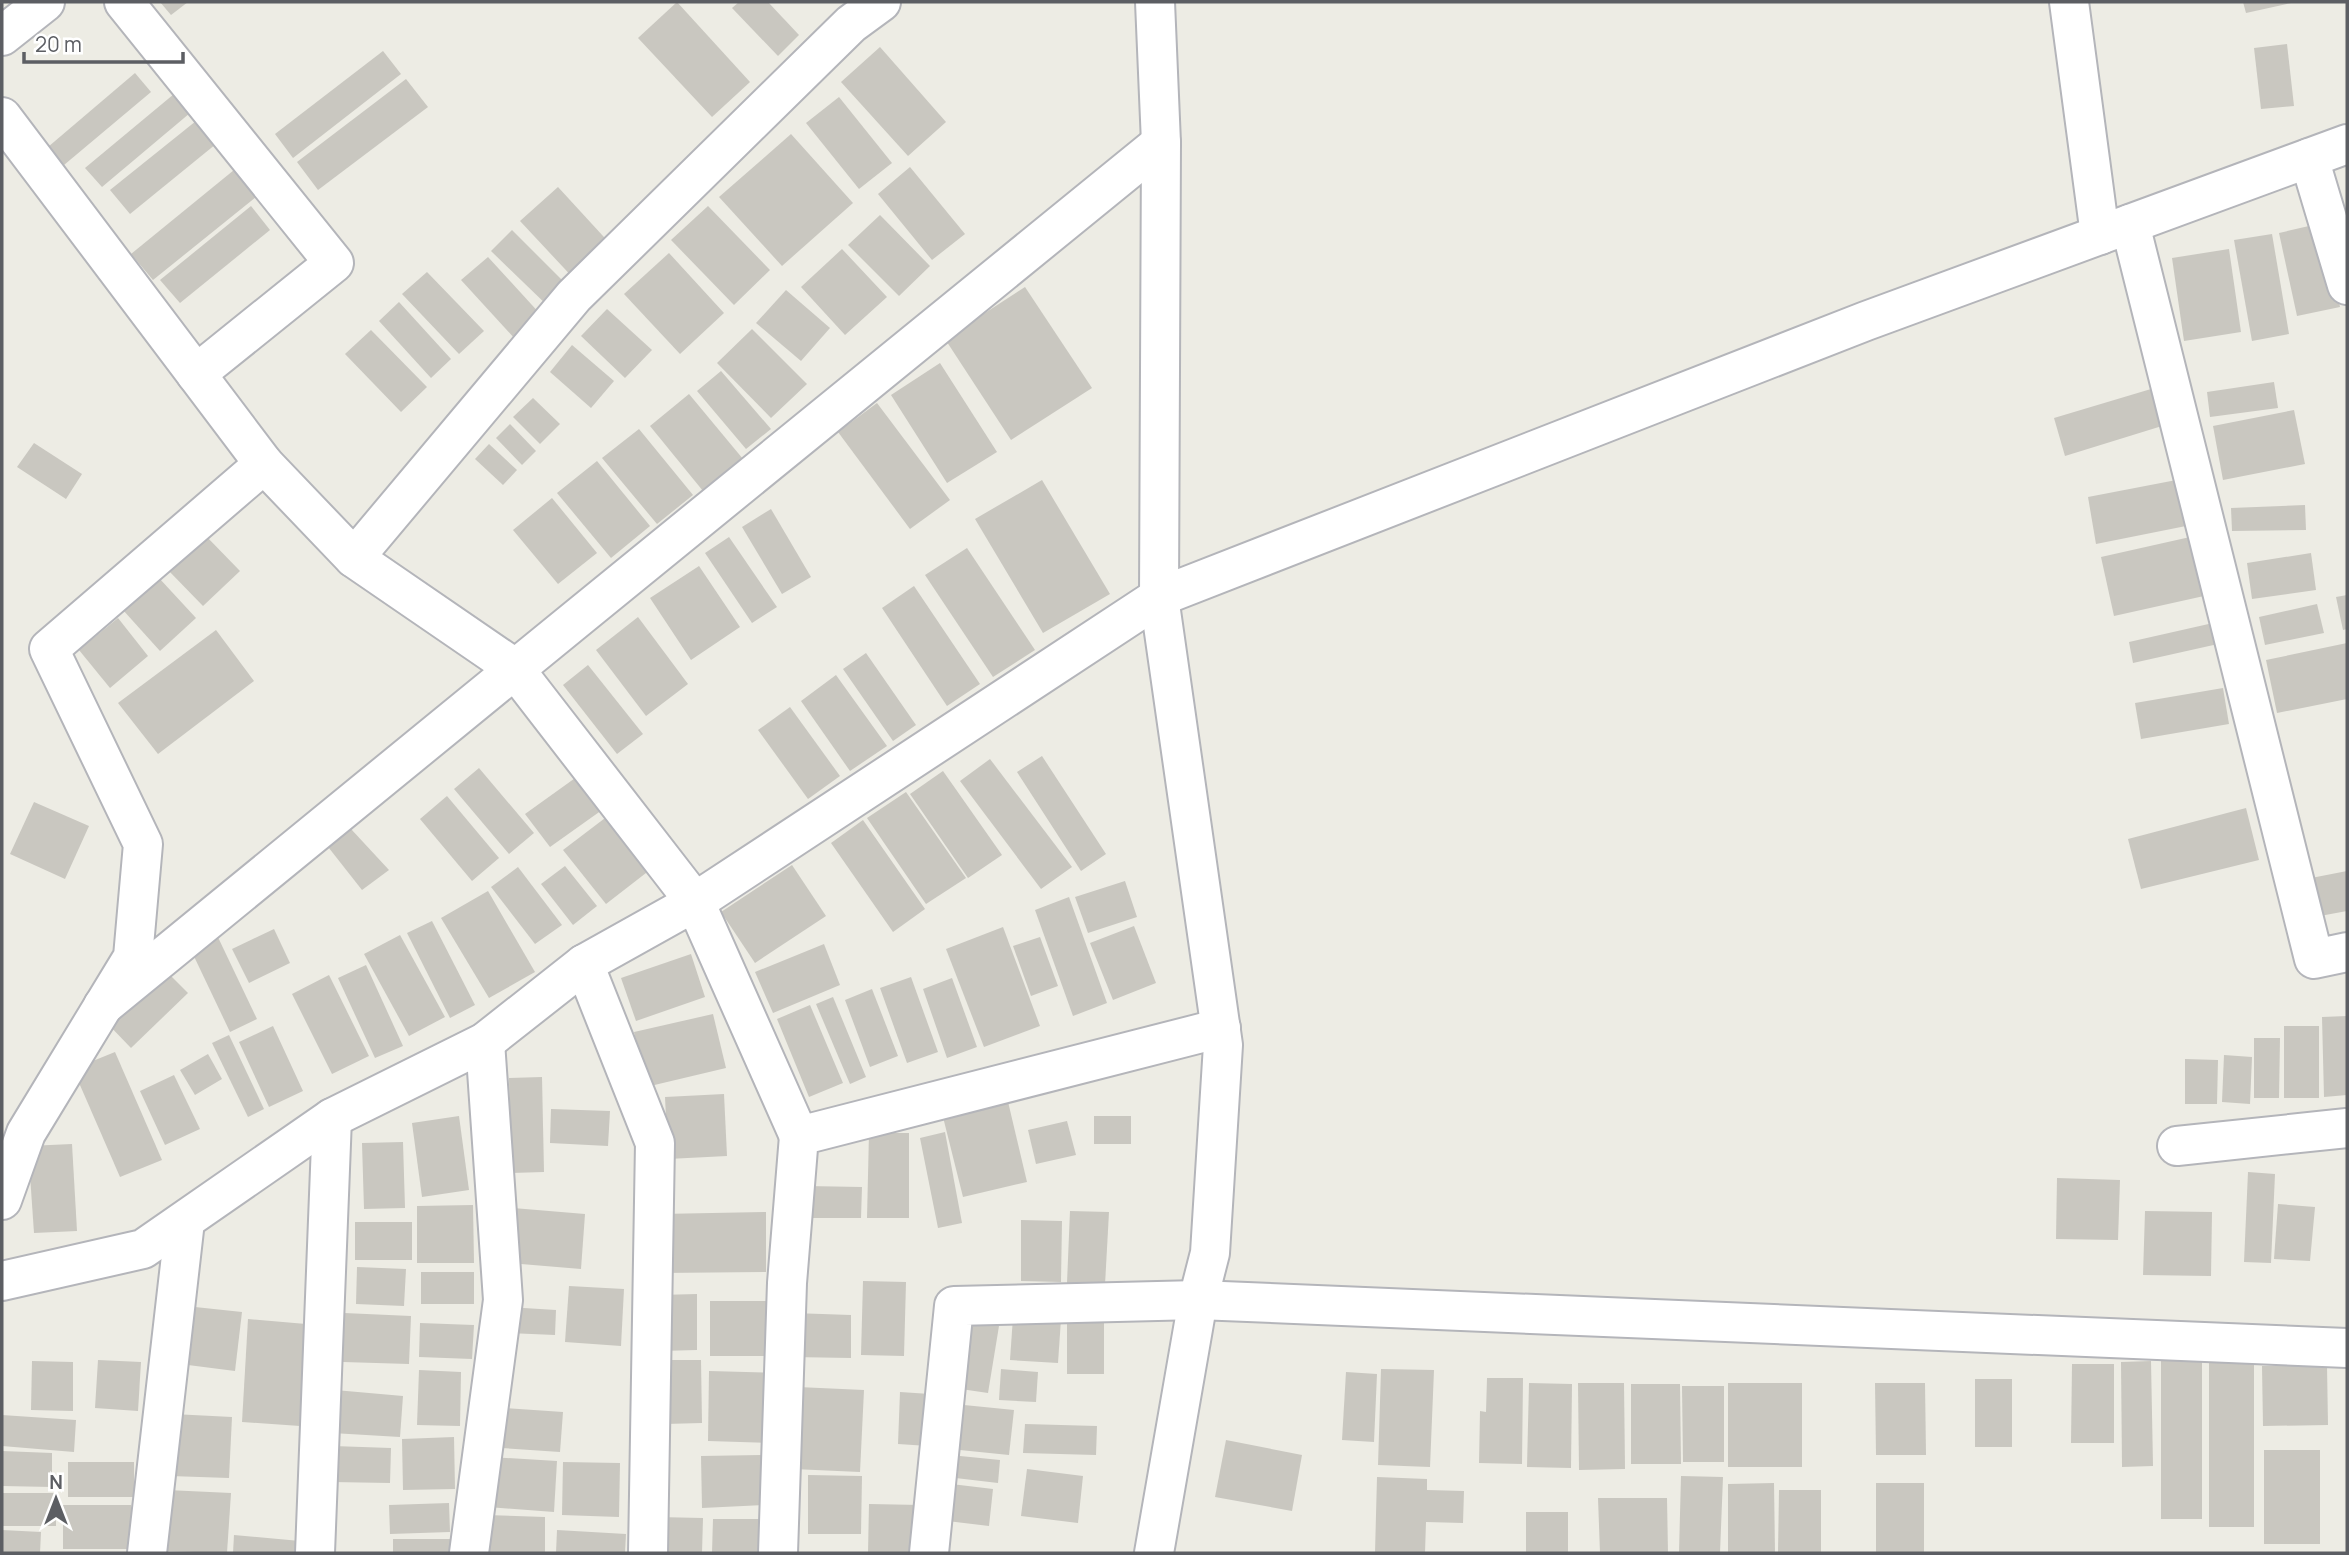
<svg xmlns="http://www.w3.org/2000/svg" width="2349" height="1555" font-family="Manrope,sans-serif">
<rect width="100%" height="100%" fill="#edece4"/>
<g fill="#c9c7c0">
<path d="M 160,2 L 188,2 L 171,15 Z"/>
<path d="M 677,2 L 750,82 L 712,117 L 638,38 Z"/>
<path d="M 739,2 L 768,2 L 799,35 L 778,56 L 732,8 Z"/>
<path d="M 2243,2 L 2291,2 L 2291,3 L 2246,13 Z"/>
<path d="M 2287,44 L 2294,106 L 2261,109 L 2254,48 Z"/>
<path d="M 880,47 L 946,122 L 908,156 L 841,82 Z"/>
<path d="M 383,51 L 401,74 L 293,158 L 275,134 Z"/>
<path d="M 135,73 L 151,92 L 64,165 L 48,147 Z"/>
<path d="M 406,79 L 428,107 L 318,190 L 297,162 Z"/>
<path d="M 174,94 L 190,113 L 102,187 L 85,168 Z"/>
<path d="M 839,97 L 892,163 L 859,189 L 806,123 Z"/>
<path d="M 196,121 L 216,144 L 130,214 L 110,190 Z"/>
<path d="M 791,134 L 853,203 L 782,266 L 719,197 Z"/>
<path d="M 910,167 L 965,234 L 932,260 L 878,194 Z"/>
<path d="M 234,170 L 256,197 L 153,280 L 131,254 Z"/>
<path d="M 558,187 L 614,248 L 577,282 L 520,221 Z"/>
<path d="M 251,206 L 270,230 L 180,303 L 160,280 Z"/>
<path d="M 708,206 L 770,270 L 734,305 L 671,240 Z"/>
<path d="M 880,215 L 930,266 L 899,296 L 848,245 Z"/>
<path d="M 2322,223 L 2340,307 L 2297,316 L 2279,233 Z"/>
<path d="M 512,230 L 572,290 L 552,310 L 491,251 Z"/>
<path d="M 2272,234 L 2289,334 L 2252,341 L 2234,240 Z"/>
<path d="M 842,249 L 887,297 L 845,335 L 801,287 Z"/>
<path d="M 2229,249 L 2241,332 L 2184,341 L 2172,258 Z"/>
<path d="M 669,253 L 724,313 L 680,354 L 624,294 Z"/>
<path d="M 488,257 L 542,316 L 516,340 L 461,280 Z"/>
<path d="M 427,272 L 484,331 L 459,354 L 402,294 Z"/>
<path d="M 1025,287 L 1092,388 L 1011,440 L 945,339 Z"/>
<path d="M 786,290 L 830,328 L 801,361 L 756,323 Z"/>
<path d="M 399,302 L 451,359 L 431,378 L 379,321 Z"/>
<path d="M 607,309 L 652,350 L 625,378 L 581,336 Z"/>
<path d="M 752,329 L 807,384 L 771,418 L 717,363 Z"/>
<path d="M 371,330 L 427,387 L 401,412 L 345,354 Z"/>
<path d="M 572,345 L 614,381 L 591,408 L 550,372 Z"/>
<path d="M 940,363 L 997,452 L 947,483 L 891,395 Z"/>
<path d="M 721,371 L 771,429 L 746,449 L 697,391 Z"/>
<path d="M 2274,382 L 2278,408 L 2210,417 L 2207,392 Z"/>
<path d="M 2151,389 L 2162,426 L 2065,456 L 2054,418 Z"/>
<path d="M 689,394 L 743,459 L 703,491 L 650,426 Z"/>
<path d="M 533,398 L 560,424 L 540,444 L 513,417 Z"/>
<path d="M 877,403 L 950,500 L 910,529 L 838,432 Z"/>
<path d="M 2294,410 L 2305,464 L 2223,480 L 2213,426 Z"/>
<path d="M 510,424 L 536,451 L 522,465 L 496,438 Z"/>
<path d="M 639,429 L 693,495 L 657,524 L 602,458 Z"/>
<path d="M 34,443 L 82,474 L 66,499 L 17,467 Z"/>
<path d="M 489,444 L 517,470 L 503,485 L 475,459 Z"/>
<path d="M 597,461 L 650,526 L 611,558 L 557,493 Z"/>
<path d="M 2192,477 L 2201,523 L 2096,544 L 2088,497 Z"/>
<path d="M 1042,480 L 1110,594 L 1043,633 L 975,519 Z"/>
<path d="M 552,498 L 597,553 L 558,584 L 513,530 Z"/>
<path d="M 2305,505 L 2306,530 L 2232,531 L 2231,508 Z"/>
<path d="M 771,509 L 811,577 L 782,594 L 742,527 Z"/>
<path d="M 205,535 L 240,571 L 203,606 L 168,570 Z"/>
<path d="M 2199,535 L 2213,594 L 2114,616 L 2101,557 Z"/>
<path d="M 729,537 L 777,607 L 752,623 L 705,553 Z"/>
<path d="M 967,548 L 1035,650 L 993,677 L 925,575 Z"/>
<path d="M 2311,553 L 2316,590 L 2252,599 L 2247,563 Z"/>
<path d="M 699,566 L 740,627 L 691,660 L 650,598 Z"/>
<path d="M 159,578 L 196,618 L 160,651 L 123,610 Z"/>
<path d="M 914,586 L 980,684 L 947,706 L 882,608 Z"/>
<path d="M 2347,595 L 2347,629 L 2343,630 L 2336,597 Z"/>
<path d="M 2317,604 L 2324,633 L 2265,645 L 2259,617 Z"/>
<path d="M 638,617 L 688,684 L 646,716 L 596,650 Z"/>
<path d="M 118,618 L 148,656 L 110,688 L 79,650 Z"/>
<path d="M 2213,623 L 2218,644 L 2133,663 L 2129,642 Z"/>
<path d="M 216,630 L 254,681 L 158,754 L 118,703 Z"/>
<path d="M 2347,643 L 2347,699 L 2277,713 L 2266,660 Z"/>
<path d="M 866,653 L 916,725 L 893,741 L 843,669 Z"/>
<path d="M 588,665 L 643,734 L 617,754 L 563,685 Z"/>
<path d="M 836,675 L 887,746 L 850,771 L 801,701 Z"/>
<path d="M 2223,688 L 2229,724 L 2141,739 L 2135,703 Z"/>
<path d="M 790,707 L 840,776 L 808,799 L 758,730 Z"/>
<path d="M 1042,756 L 1106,854 L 1081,871 L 1017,772 Z"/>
<path d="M 990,759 L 1072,867 L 1041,889 L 960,781 Z"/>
<path d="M 479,768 L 534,833 L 509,854 L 454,789 Z"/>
<path d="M 943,771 L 1002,855 L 968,878 L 910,794 Z"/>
<path d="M 578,776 L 602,810 L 550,847 L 525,814 Z"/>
<path d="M 906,792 L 966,878 L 926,904 L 867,818 Z"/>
<path d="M 447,796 L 499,858 L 472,881 L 420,819 Z"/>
<path d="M 34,802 L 89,826 L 65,879 L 10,854 Z"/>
<path d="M 2246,808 L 2259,860 L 2141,889 L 2128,839 Z"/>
<path d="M 613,812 L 655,866 L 606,904 L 563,850 Z"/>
<path d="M 863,820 L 925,909 L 893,932 L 831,843 Z"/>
<path d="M 351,829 L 389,870 L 362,890 L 325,843 Z"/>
<path d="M 792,865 L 826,916 L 755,963 L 721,912 Z"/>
<path d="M 565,866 L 597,906 L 573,925 L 541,884 Z"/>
<path d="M 518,867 L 562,925 L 535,944 L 491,887 Z"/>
<path d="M 2347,871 L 2347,911 L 2309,918 L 2301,880 Z"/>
<path d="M 1125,881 L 1137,917 L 1088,933 L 1075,897 Z"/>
<path d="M 488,891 L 535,972 L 489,998 L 441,918 Z"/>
<path d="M 1069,897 L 1107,1003 L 1073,1016 L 1035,910 Z"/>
<path d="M 432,921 L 475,1005 L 450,1018 L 407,933 Z"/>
<path d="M 1134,926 L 1156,983 L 1113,1000 L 1090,943 Z"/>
<path d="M 1003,927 L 1040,1026 L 984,1047 L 946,949 Z"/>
<path d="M 274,929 L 290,963 L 249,983 L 232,949 Z"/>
<path d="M 215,931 L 257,1019 L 230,1032 L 190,948 Z"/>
<path d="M 400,935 L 445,1017 L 409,1036 L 364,954 Z"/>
<path d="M 1040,937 L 1058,986 L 1031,996 L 1013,946 Z"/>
<path d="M 824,944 L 840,985 L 773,1013 L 755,972 Z"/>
<path d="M 691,954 L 705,997 L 636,1021 L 621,978 Z"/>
<path d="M 366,965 L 403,1046 L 375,1058 L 338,978 Z"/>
<path d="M 161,966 L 188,993 L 131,1048 L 105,1021 Z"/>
<path d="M 329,975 L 369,1056 L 332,1074 L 292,994 Z"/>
<path d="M 911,977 L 938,1052 L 907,1063 L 880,988 Z"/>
<path d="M 952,978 L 977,1047 L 947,1058 L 923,989 Z"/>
<path d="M 872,989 L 898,1056 L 870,1067 L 845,1000 Z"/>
<path d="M 833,997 L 866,1077 L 850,1084 L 816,1004 Z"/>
<path d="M 810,1005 L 843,1083 L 809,1097 L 777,1019 Z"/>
<path d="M 713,1014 L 726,1068 L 646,1087 L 634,1032 Z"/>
<path d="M 2347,1016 L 2347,1095 L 2324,1097 L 2322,1017 Z"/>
<path d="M 273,1026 L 303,1091 L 269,1107 L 239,1042 Z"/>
<rect x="2284" y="1026" width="35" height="72"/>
<path d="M 229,1035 L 264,1109 L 248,1117 L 212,1043 Z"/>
<path d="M 2254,1038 L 2280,1038 L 2279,1098 L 2254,1098 Z"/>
<path d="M 115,1052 L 162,1160 L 120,1177 L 73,1069 Z"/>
<path d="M 208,1054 L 222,1079 L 195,1095 L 180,1070 Z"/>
<path d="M 2224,1055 L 2252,1057 L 2250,1104 L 2222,1102 Z"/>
<path d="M 2185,1059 L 2218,1060 L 2217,1104 L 2185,1104 Z"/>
<path d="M 174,1075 L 200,1129 L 165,1145 L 140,1091 Z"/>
<path d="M 542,1077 L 544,1172 L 511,1173 L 509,1078 Z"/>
<path d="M 1005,1089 L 1027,1182 L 963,1197 L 940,1105 Z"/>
<path d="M 724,1094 L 727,1156 L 668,1159 L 665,1097 Z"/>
<path d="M 551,1109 L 610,1111 L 608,1146 L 550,1143 Z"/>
<path d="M 459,1116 L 469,1190 L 422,1197 L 412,1123 Z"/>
<rect x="1094" y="1116" width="37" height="28"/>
<path d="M 1067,1121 L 1076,1155 L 1036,1164 L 1028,1130 Z"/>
<path d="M 945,1132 L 962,1223 L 938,1228 L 920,1138 Z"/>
<path d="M 869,1133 L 909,1133 L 909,1218 L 867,1218 Z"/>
<path d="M 403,1142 L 405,1208 L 364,1209 L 362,1143 Z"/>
<path d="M 72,1144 L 77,1231 L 34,1233 L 28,1146 Z"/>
<path d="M 2248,1172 L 2275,1174 L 2271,1263 L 2244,1262 Z"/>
<path d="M 2057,1178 L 2120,1180 L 2118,1240 L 2056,1239 Z"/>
<path d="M 806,1186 L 862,1187 L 861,1218 L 806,1218 Z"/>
<path d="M 2278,1204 L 2315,1207 L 2310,1261 L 2274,1259 Z"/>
<path d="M 473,1205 L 474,1263 L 417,1263 L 417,1206 Z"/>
<path d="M 513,1208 L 585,1214 L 581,1269 L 509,1263 Z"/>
<path d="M 1070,1211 L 1109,1212 L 1105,1285 L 1067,1283 Z"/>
<path d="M 2145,1211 L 2212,1212 L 2211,1276 L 2143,1275 Z"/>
<path d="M 766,1212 L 766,1272 L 660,1273 L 660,1214 Z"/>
<path d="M 1021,1220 L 1062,1221 L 1061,1282 L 1021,1281 Z"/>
<rect x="355" y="1222" width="57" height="38"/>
<path d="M 357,1267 L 406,1269 L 404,1306 L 356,1304 Z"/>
<rect x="421" y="1272" width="53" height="32"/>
<path d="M 863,1281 L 906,1282 L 904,1356 L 861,1355 Z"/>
<path d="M 569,1286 L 624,1289 L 621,1346 L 565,1342 Z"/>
<path d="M 697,1294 L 697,1350 L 660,1351 L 659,1295 Z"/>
<rect x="710" y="1301" width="61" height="55"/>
<path d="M 195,1307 L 242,1312 L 235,1371 L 188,1365 Z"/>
<path d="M 507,1307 L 556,1310 L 555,1335 L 506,1333 Z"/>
<path d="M 344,1313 L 411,1316 L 409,1364 L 343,1362 Z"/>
<path d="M 793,1313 L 851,1315 L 851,1358 L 792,1357 Z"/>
<path d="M 1013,1317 L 1061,1319 L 1058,1363 L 1010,1360 Z"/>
<rect x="1067" y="1317" width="37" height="57"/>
<path d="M 248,1319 L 306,1324 L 300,1426 L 242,1422 Z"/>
<path d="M 964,1320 L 999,1326 L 988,1393 L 954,1388 Z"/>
<path d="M 420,1323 L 474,1325 L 472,1359 L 419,1357 Z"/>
<rect x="2161" y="1356" width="41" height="163"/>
<rect x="2209" y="1359" width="45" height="168"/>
<path d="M 98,1360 L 141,1362 L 138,1411 L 95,1408 Z"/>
<path d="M 664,1360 L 701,1360 L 702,1423 L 665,1424 Z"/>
<path d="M 32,1361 L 73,1362 L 73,1411 L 31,1410 Z"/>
<path d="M 2151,1361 L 2153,1466 L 2122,1467 L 2121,1362 Z"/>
<path d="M 2072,1364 L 2114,1364 L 2114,1443 L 2071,1443 Z"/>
<path d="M 2262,1366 L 2327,1366 L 2328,1425 L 2263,1426 Z"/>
<path d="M 1001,1369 L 1038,1372 L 1036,1402 L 999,1400 Z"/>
<path d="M 1381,1369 L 1434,1370 L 1430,1467 L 1378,1465 Z"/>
<path d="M 419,1370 L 461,1372 L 460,1426 L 417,1425 Z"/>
<path d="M 709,1371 L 777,1373 L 775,1443 L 708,1441 Z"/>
<path d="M 1346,1372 L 1377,1374 L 1374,1442 L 1342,1440 Z"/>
<path d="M 1487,1378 L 1523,1378 L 1522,1464 L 1479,1463 L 1480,1411 L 1486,1412 Z"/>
<rect x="1975" y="1379" width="37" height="68"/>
<path d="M 1529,1383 L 1572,1384 L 1571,1468 L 1527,1467 Z"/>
<path d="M 1578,1383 L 1624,1383 L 1625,1469 L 1579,1470 Z"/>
<rect x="1728" y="1383" width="74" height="84"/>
<path d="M 1875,1383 L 1925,1383 L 1926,1455 L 1876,1455 Z"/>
<path d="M 1631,1384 L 1680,1384 L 1681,1464 L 1631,1464 Z"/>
<path d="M 1682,1386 L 1724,1386 L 1724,1462 L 1683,1462 Z"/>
<path d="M 798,1387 L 864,1390 L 860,1472 L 793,1469 Z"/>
<path d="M 335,1390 L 403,1396 L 400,1437 L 332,1433 Z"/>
<path d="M 900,1392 L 930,1394 L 928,1446 L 898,1444 Z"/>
<path d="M 954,1404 L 1014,1410 L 1009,1455 L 950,1449 Z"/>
<path d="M 504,1408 L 563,1412 L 560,1452 L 502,1448 Z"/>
<path d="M 173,1414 L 232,1417 L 229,1478 L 170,1476 Z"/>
<path d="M 2,1415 L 76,1420 L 74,1452 L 2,1446 Z"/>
<path d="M 1025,1424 L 1097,1426 L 1096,1455 L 1023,1453 Z"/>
<path d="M 454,1437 L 455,1489 L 403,1490 L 402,1439 Z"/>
<path d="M 1226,1440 L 1302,1455 L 1292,1511 L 1215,1497 Z"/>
<path d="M 333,1446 L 391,1448 L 390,1483 L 332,1482 Z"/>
<rect x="2264" y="1450" width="56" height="94"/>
<path d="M 2,1451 L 52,1453 L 52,1487 L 2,1486 Z"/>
<path d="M 761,1455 L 764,1505 L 702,1508 L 701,1456 Z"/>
<path d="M 950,1455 L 1000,1460 L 998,1483 L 947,1477 Z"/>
<path d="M 491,1457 L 557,1461 L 554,1512 L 488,1507 Z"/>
<rect x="68" y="1462" width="66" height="35"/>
<path d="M 563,1462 L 620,1463 L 619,1517 L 562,1515 Z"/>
<path d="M 1027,1469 L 1083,1476 L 1078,1523 L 1021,1516 Z"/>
<path d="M 808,1475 L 862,1476 L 861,1534 L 808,1534 Z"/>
<path d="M 1681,1476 L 1723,1477 L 1720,1553 L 1679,1553 Z"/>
<path d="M 1377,1477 L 1427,1479 L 1427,1490 L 1464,1491 L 1463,1523 L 1426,1522 L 1425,1553 L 1375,1553 Z"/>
<path d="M 943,1483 L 993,1489 L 989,1526 L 939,1520 Z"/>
<path d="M 1774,1483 L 1775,1553 L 1728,1553 L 1728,1484 Z"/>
<rect x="1876" y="1483" width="48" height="70"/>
<path d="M 167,1490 L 231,1493 L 227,1553 L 163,1551 Z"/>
<path d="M 1779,1490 L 1821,1490 L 1821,1553 L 1778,1553 Z"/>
<rect x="2" y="1493" width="54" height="33"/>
<path d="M 1598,1498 L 1667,1498 L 1668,1553 L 1600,1553 Z"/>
<path d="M 449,1503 L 450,1532 L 390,1534 L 389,1505 Z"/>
<path d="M 869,1504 L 921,1505 L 920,1553 L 868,1553 Z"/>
<rect x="63" y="1505" width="68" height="44"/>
<rect x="1526" y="1512" width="42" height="41"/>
<path d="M 486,1515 L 545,1517 L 545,1553 L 485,1553 Z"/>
<path d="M 657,1517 L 703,1518 L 702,1553 L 656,1553 Z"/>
<path d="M 713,1519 L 766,1519 L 766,1553 L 712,1553 Z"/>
<path d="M 2,1530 L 41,1532 L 40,1553 L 2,1553 Z"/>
<path d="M 557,1530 L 626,1534 L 625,1553 L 556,1553 Z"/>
<path d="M 234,1535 L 300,1541 L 299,1553 L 233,1553 Z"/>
<rect x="393" y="1539" width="59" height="14"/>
</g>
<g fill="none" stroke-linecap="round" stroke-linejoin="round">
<g stroke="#b4b5ba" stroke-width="42">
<g id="minor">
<path d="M 124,2 L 334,263 L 196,374"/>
<path d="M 2069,2 L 2100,235"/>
<path d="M 2,36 L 45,2"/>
<path d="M 2,117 L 264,464 L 49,649 L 143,844 L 133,957 L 26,1133 L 2,1200"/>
<path d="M 2309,158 L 2347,285"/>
<path d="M 2130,224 L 2314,959 L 2347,952"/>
<path d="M 264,464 L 354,558 L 513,667 L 695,902 L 799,1136"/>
<path d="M 354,558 L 574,296 L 851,24 L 881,2"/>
<path d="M 584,964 L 655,1143 L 648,1553"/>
<path d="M 103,1006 C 454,716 809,432 1161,143"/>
<path d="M 2177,1146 L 2347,1128"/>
<path d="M 2,1281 L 143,1249 L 332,1118 L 485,1042 L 584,964 L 695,902 L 1159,597 L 1866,321 L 2347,144"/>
<path d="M 147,1553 L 185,1221"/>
<path d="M 315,1553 L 332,1118"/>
<path d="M 469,1553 L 503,1300 L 485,1042"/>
<path d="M 778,1553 L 787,1283 L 799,1136 L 1221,1028"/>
<path d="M 929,1553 L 954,1306 L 1198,1300 L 2347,1348"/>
<path d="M 1154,1553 L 1198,1300 L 1210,1253 L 1223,1045 L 1159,597 L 1161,143 L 1155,2"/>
</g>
</g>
<use href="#minor" stroke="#fff" stroke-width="38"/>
</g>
<rect width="2349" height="1555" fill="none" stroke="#5c5e63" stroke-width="7"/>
<g transform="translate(56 1499)" stroke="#ffffff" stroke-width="5" paint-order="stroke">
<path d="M0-5L12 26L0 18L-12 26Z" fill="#5c5e63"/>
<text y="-10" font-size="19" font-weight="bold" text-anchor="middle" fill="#5c5e63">N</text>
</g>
<path d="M24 52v10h159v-10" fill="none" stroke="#5c5e63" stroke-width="3.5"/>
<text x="35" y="52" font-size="21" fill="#5c5e63" stroke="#ffffff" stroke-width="5" paint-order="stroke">20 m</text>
</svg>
